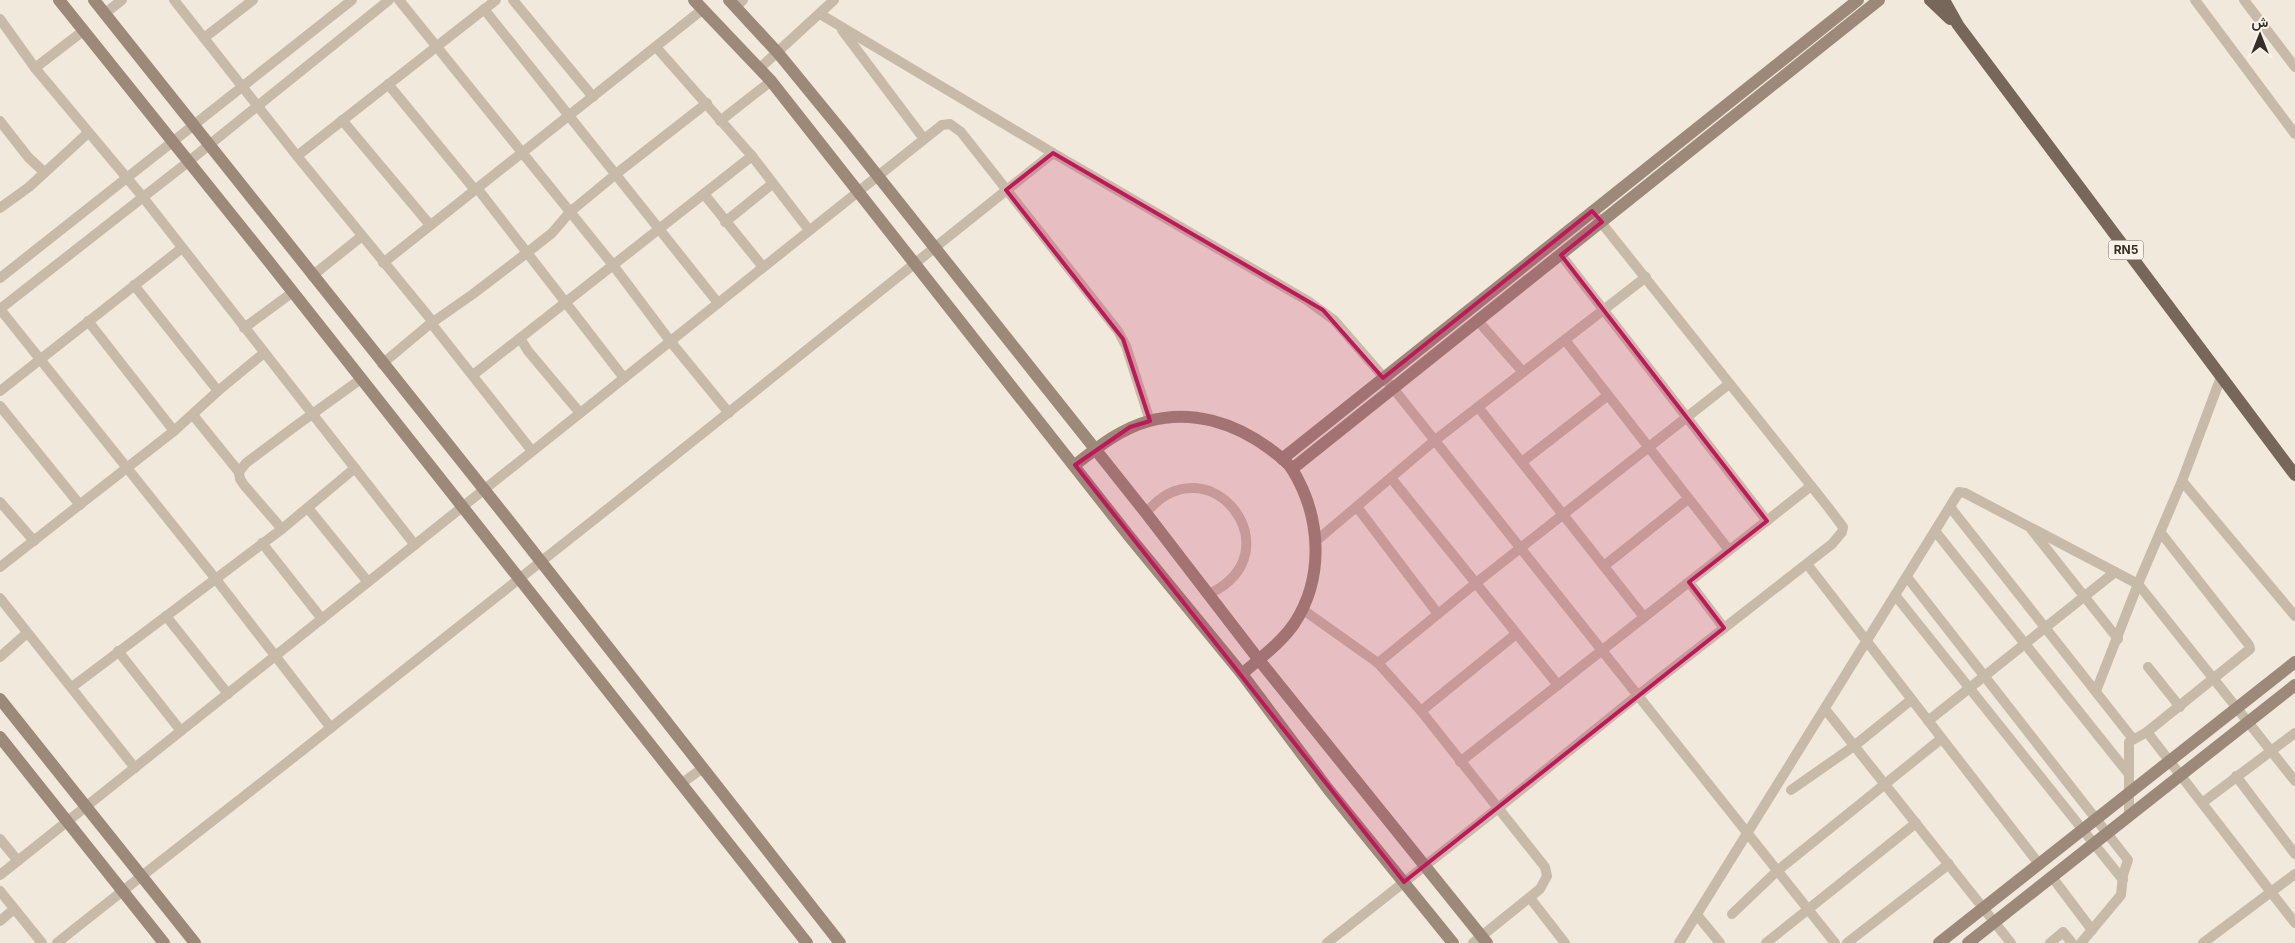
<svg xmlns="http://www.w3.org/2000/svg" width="2295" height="943" font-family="Inter,Vazirmatn,sans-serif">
<rect width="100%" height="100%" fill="#f1e9dc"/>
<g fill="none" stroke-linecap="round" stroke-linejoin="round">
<g stroke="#c8baa9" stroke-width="10">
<path d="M 174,0 L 297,156 L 433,322 L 431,323 L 532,451"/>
<path d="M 399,0 L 613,265 L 670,341 L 729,413"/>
<path d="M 513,0 L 593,97"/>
<path d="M 2195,0 L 2295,134"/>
<path d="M 2244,0 L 2295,67"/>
<path d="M 736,7 L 743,0"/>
<path d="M 484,9 L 718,303"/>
<path d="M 104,14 L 122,0"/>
<path d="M 820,14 L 1053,153 L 1308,301 L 1334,320 L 1393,388 L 1835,943"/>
<path d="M 0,19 L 35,68 L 142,196 L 415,545"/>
<path d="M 842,30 L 924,139"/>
<path d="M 204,38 L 253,0"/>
<path d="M 656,47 L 752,156 L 809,230"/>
<path d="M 35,68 L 83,31"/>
<path d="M 760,68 L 834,0"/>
<path d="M 388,84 L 475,190"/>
<path d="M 342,120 L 430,225"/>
<path d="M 0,121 L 28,157 L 44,172"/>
<path d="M 720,121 L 771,81"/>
<path d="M 297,156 L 496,0"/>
<path d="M 477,188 L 624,378"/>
<path d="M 704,194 L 763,267"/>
<path d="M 0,208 L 29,187 L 88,133"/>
<path d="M 725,222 L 772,184"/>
<path d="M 1561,255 L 1767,521"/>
<path d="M 383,263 L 703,9"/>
<path d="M 312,276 L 362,236"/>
<path d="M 0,278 L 352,0"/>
<path d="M 134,285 L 218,391"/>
<path d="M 0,309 L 215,578 L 331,728"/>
<path d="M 0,309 L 188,162 L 389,0"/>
<path d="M 88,321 L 174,431"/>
<path d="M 1478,321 L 1523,372"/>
<path d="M 433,322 L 473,294 L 528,252 L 552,233 L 570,212 L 616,174 L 707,103"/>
<path d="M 244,328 L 293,292"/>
<path d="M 520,338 L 528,351 L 580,413"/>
<path d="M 1565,340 L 1729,550"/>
<path d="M 382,364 L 431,323"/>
<path d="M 473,375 L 752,156"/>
<path d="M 0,391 L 182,248"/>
<path d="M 0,406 L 80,505"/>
<path d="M 1478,407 L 1644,617"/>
<path d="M 193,415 L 239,472"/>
<path d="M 1522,462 L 1607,396"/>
<path d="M 1391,478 L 1558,685"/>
<path d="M 2182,481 L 2295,616"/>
<path d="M 0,502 L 34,541"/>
<path d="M 1357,507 L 1438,614"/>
<path d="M 1950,507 L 2133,739"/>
<path d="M 308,508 L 368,582"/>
<path d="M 1146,513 C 1208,438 1298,552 1209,594"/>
<path d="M 282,529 L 244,485 L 240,479 L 239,472 L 246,463 L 297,425 L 361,379"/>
<path d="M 2031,529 L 2118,639"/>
<path d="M 1935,531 L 2128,773"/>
<path d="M 1316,541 L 1434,441 L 1646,277"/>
<path d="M 262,543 L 322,619"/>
<path d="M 1807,564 L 2039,864"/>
<path d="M 1604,566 L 1688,499"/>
<path d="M 0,567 L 174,431 L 218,391 L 264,353"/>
<path d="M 1907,577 L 2128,860 L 2123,875 L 2121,895 L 2081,943"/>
<path d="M 1689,582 L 1724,628"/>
<path d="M 1895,595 L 2123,880"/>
<path d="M 0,598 L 135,768"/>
<path d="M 1302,609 L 1378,663 L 1421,711 L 1545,867 L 1547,876 L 1540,889 L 1473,943"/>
<path d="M 166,616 L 228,694"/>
<path d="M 118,651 L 181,731"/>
<path d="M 0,657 L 27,633"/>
<path d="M 1378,663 L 1476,583 L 1729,384"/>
<path d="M 2148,667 L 2180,707"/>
<path d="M 72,687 L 282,529 L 355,468"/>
<path d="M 2096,691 L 2138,584 L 2182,481 L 2221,377"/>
<path d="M 1825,709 L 2011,943"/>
<path d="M 1421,711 L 1516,634"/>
<path d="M 1928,721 L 2115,572"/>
<path d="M 2147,732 L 2295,923"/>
<path d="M 1460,762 L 1811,486"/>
<path d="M 2236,776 L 2295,854"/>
<path d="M 682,783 L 703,768"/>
<path d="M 1791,790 L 1854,746 L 1911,700"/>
<path d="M 2202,803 L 2295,733"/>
<path d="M 2129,816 L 2129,742 L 2147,732 L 2250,649 L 2249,645 L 2161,533"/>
<path d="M 0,839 L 18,861"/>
<path d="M 0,875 L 942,125 L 950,124 L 961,132 L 1118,331 L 1126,346 L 1150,421"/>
<path d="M 2052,877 L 2092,930"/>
<path d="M 0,891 L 42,943"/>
<path d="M 1530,898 L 1565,943"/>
<path d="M 1732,914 L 1777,871 L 1941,739"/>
<path d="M 1697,915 L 1720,943"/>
<path d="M 0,921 L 14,909"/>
<path d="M 57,943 C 148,870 242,799 333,726 C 574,536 814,346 1053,153"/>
<path d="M 1327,943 L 1497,809 L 1637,696 L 1832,544 L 1842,532 L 1843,527 L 1828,507 L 1592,211"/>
<path d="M 1679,943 L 1959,492 L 1965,493 L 2138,584 L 2295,781"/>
<path d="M 1766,943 L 1916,823"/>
<path d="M 1847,943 L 1949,864"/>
<path d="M 2050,943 L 2063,932 L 2072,943"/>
<path d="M 2203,943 L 2295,874"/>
</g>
<g stroke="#9c897a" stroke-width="12">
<path d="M 59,0 L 266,258 L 807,943"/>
<path d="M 94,0 L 510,522 L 840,943"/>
<path d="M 694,0 L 771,81 L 1129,536 L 1242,674 L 1328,789 L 1453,943"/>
<path d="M 729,0 L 778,53 L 846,136 L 1146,513 L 1259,660 L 1487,943"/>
<path d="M 1282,459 L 1858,0"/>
<path d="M 1075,465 C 1098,447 1120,429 1149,421 C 1192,409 1235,423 1270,449 C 1278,455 1287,461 1292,469 C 1321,516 1325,577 1294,624 C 1280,644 1260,658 1242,674"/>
<path d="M 1292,469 L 1879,0"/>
<path d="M 0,699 L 195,943"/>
<path d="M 0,737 L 164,943"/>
<path d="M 1939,943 L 2295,662"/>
<path d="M 1968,943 L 2295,685"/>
</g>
<g stroke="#77665a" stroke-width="12">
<path d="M 1930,0 L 1950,19"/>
<path d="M 1944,0 L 1958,25 L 2295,475"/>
</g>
</g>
<path fill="#c2185b" fill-opacity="0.2" stroke="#c2185b" stroke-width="4" stroke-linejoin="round" d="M 1053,153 L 1323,310 L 1383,378 L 1592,211 L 1602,222 L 1561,255 L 1767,521 L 1689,582 L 1724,628 L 1404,882 L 1075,465 L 1130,427 L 1150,421 L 1123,339 L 1006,190 Z"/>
<g text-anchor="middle" stroke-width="4" stroke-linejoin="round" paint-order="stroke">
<rect fill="#f9f2e8" stroke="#706962" stroke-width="1" x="2108.5" y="240.5" width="35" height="19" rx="4"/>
<g font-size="12" font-weight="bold" fill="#362e28">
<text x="2126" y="254">RN5</text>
</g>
</g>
<g transform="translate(2260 35)" stroke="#f9f2e8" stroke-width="4" paint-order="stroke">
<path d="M0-4L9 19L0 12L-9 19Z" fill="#362e28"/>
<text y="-8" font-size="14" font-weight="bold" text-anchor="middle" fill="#362e28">ش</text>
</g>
</svg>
